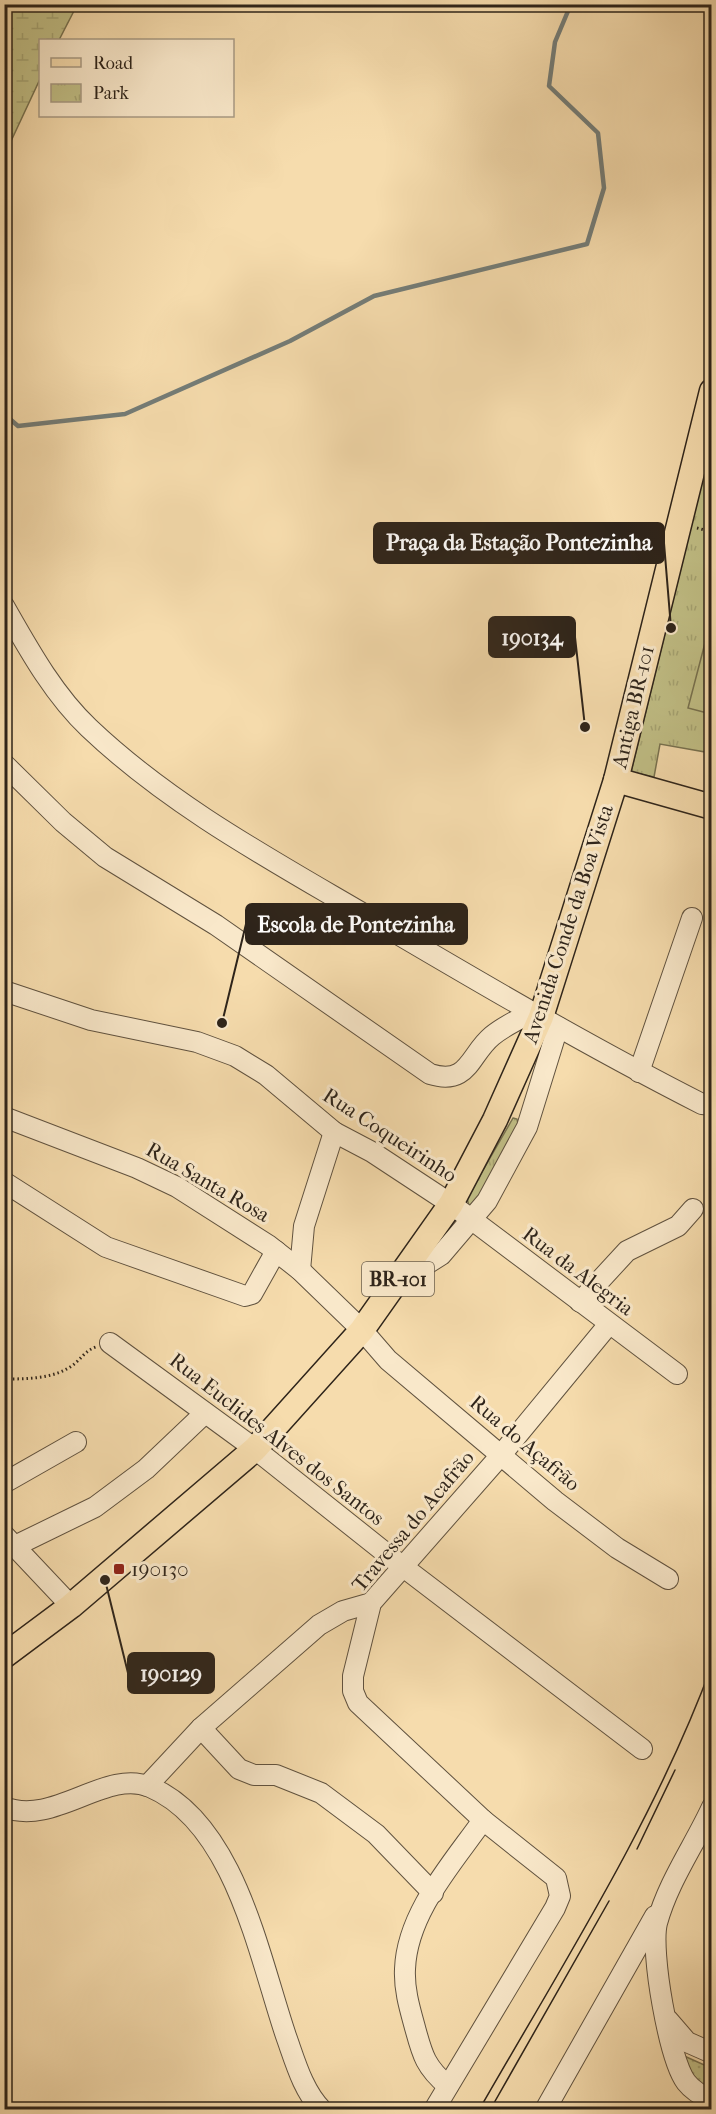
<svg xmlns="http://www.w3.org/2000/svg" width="716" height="2114" font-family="'IM FELL French Canon',serif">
<defs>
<pattern id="grass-dots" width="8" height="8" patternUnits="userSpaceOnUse" patternTransform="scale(1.5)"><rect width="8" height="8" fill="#c1bf86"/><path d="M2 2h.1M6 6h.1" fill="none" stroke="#a6a473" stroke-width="1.8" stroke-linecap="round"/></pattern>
<pattern id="wetland-marsh" width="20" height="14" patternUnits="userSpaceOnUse" patternTransform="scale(1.5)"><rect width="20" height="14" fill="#c1bf86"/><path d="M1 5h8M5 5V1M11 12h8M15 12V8" fill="none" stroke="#a6a473"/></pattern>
<pattern id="park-tufts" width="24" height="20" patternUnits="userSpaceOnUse" patternTransform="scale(1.5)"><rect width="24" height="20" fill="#c1bf86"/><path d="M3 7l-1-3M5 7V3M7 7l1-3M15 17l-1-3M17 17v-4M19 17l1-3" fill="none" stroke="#a6a473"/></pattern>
</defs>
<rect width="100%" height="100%" fill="#f6dcad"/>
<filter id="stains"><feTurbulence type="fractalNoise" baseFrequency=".00333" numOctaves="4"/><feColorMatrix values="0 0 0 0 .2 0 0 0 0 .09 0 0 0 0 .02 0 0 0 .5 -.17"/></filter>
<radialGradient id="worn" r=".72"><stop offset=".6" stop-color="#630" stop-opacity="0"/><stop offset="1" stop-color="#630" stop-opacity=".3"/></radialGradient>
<path fill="url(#grass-dots)" stroke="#787250" stroke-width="1.5" d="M 682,2055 L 711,2068 L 711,2096 L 701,2093 Z"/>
<path fill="url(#wetland-marsh)" stroke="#787250" stroke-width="1.5" d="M 5,4 L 77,5 L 59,40 L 40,40 L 40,79 L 5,154 Z"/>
<g fill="url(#park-tufts)" stroke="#787250" stroke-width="1.5">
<path d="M 711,445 L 711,753 L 660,744 L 654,777 L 631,772 Z"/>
<path d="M 513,1118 L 517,1119 L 518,1124 L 474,1206 L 469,1206 L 467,1198 Z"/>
</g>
<path fill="#c1bf86" stroke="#787250" stroke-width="1.5" d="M 711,620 L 711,714 L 688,708 Z"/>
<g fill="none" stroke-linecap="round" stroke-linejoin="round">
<path stroke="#747d78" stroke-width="4.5" d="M 4,414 L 18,426 L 125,414 L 290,341 L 374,296 L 587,244 L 604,188 L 598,133 L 549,86 L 555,42 L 571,4"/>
<g stroke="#60523f" stroke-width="22">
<g id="minor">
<path d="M 4,606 C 28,648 53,694 89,728 C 169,804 268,858 362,913 C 474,979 586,1045 702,1104 L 712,1105"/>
<path d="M 4,764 L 63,822 L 105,857 L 216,925 L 430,1074 C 469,1086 469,1055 492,1036 C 504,1026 519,1019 533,1012"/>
<path d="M 4,991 L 91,1020 L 197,1042 L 235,1056 L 266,1075 L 334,1132 L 372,1152 L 451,1204 L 677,1374"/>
<path d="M 639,1072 L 692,918"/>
<path d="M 4,1117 L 137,1168 L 177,1187 L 268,1245 L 300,1270 L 362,1330 L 388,1360 L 555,1501 L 617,1548 L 668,1579"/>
<path d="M 4,1182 L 106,1247 L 245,1296 L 252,1294 L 276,1251"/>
<path d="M 300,1270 L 304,1226 L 334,1132"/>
<path d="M 400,1281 L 441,1255 L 487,1201 L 527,1127 L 558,1027"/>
<path d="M 580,1302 L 627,1251 L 678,1226 L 693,1209"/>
<path d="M 110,1343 L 255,1449 L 402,1566 L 642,1749"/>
<path d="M 4,1483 L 76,1442"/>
<path d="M 4,1535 L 71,1606"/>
<path d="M 15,1546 L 95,1507 L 146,1469 L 205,1413"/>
<path d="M 201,1728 L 239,1769 L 254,1775 L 276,1775 L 321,1793 L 376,1834 L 433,1893"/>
<path d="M 147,1786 L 201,1728 L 319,1625 L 343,1611 L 371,1603"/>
<path d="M 4,1807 C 54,1827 106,1768 150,1787 C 235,1823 259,1957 286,2036 C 295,2061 303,2091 322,2110"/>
<path d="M 712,1807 C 694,1846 668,1882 657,1923 C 650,1951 669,2059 686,2082 C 693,2091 702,2096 712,2101"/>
<path d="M 668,2020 L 687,2042 L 712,2053"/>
<path d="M 448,2086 C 424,2066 422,2053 414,2024 C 409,2006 404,1988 405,1969 C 407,1913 452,1864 483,1820"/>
<path d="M 434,2110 L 555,1908 L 560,1896 L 556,1878 L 483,1820 L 358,1703 L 353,1691 L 353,1676 L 371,1603 L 501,1455 L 609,1324"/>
<path d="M 545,2110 L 655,1916"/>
</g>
</g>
<g stroke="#2e241a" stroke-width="27">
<g id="major">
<path d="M 616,780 L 712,807"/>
<path d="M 4,1656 L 71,1606 L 255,1449 L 362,1330 L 451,1204 L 495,1120 L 541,1017 L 567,935 L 616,780 L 712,391"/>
</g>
</g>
<g stroke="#2e241a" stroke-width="3" stroke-dasharray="1.5 3" stroke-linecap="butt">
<path d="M 697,528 L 712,532"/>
<path d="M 4,1379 C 27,1379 54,1379 73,1365 C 81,1359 86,1350 96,1347"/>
</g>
<use href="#minor" stroke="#f9e8ca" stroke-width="20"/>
<use href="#major" stroke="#f6dcad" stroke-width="24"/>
<g stroke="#2e241a" stroke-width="1.5">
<path d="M 637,1849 L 675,1770"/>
<path d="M 479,2110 C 562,1965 654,1822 712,1665"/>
<path d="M 490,2110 L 609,1901"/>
</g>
</g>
<rect fill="#8f2418" stroke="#f9e8ca" stroke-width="2" x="113" y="1563" width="12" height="12" rx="3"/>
<g text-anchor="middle" stroke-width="6" stroke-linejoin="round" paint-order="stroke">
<rect fill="#f9e8ca" stroke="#6b5f4f" stroke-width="1.5" x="362" y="1262" width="72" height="34" rx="4.5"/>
<g font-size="20" font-weight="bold" fill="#2e241a">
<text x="398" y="1286">BR-101</text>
</g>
<g font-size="21" fill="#2e241a" stroke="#f9e8ca">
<text transform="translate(633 707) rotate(-77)" y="7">Antiga BR-101</text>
<text transform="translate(568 924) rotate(-72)" y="7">Avenida Conde da Boa Vista</text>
<text transform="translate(390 1135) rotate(33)" y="7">Rua Coqueirinho</text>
<text transform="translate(208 1182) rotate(30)" y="7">Rua Santa Rosa</text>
<text transform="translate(578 1271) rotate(37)" y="7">Rua da Alegria</text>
<text transform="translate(277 1439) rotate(38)" y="7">Rua Euclides Alves dos Santos</text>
<text transform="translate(525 1443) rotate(40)" y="7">Rua do Açafrão</text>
<text transform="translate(413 1521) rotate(-50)" y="7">Travessa do Acafrão</text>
</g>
<g font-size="21" fill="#2e241a" stroke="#f9e8ca" text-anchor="start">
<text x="131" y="1576">190130</text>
</g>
</g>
<path fill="none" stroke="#2e241a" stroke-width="2" d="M671 628L664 543M585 727L575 637M222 1023L246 924M105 1580L128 1673"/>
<g fill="#2e241a" stroke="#f9e8ca" stroke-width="2">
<circle cx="671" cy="628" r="6"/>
<circle cx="585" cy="727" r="6"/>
<circle cx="222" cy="1023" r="6"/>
<circle cx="105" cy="1580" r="6"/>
</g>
<g fill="#2e241a" stroke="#2e241a" stroke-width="2">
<rect x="374" y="523" width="290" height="40" rx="6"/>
<rect x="489" y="617" width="86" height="40" rx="6"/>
<rect x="246" y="904" width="221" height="40" rx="6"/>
<rect x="128" y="1653" width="86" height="40" rx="6"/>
</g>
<g font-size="22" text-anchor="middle" font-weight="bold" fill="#fff">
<text x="519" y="550">Praça da Estação Pontezinha</text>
<text x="532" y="645">190134</text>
<text x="356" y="932">Escola de Pontezinha</text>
<text x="171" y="1681">190129</text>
</g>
<rect width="716" height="2114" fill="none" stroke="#f6dcad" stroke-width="24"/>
<rect x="6" y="6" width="704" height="2102" fill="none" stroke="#2e241a" stroke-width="3"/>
<rect x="12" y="12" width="692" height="2090" fill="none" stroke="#2e241a" stroke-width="1.5"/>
<rect x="39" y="39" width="195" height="78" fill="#f9e8ca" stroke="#a89a84" stroke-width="1.5"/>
<rect x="51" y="58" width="30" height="9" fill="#f6dcad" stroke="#a89a84" stroke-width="1.5"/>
<text x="93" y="69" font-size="18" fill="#2e241a">Road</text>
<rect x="51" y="84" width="30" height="18" fill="url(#park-tufts)" stroke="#a89a84" stroke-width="1.5"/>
<text x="93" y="99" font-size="18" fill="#2e241a">Park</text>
<rect width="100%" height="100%" filter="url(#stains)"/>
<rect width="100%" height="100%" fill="url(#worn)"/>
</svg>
